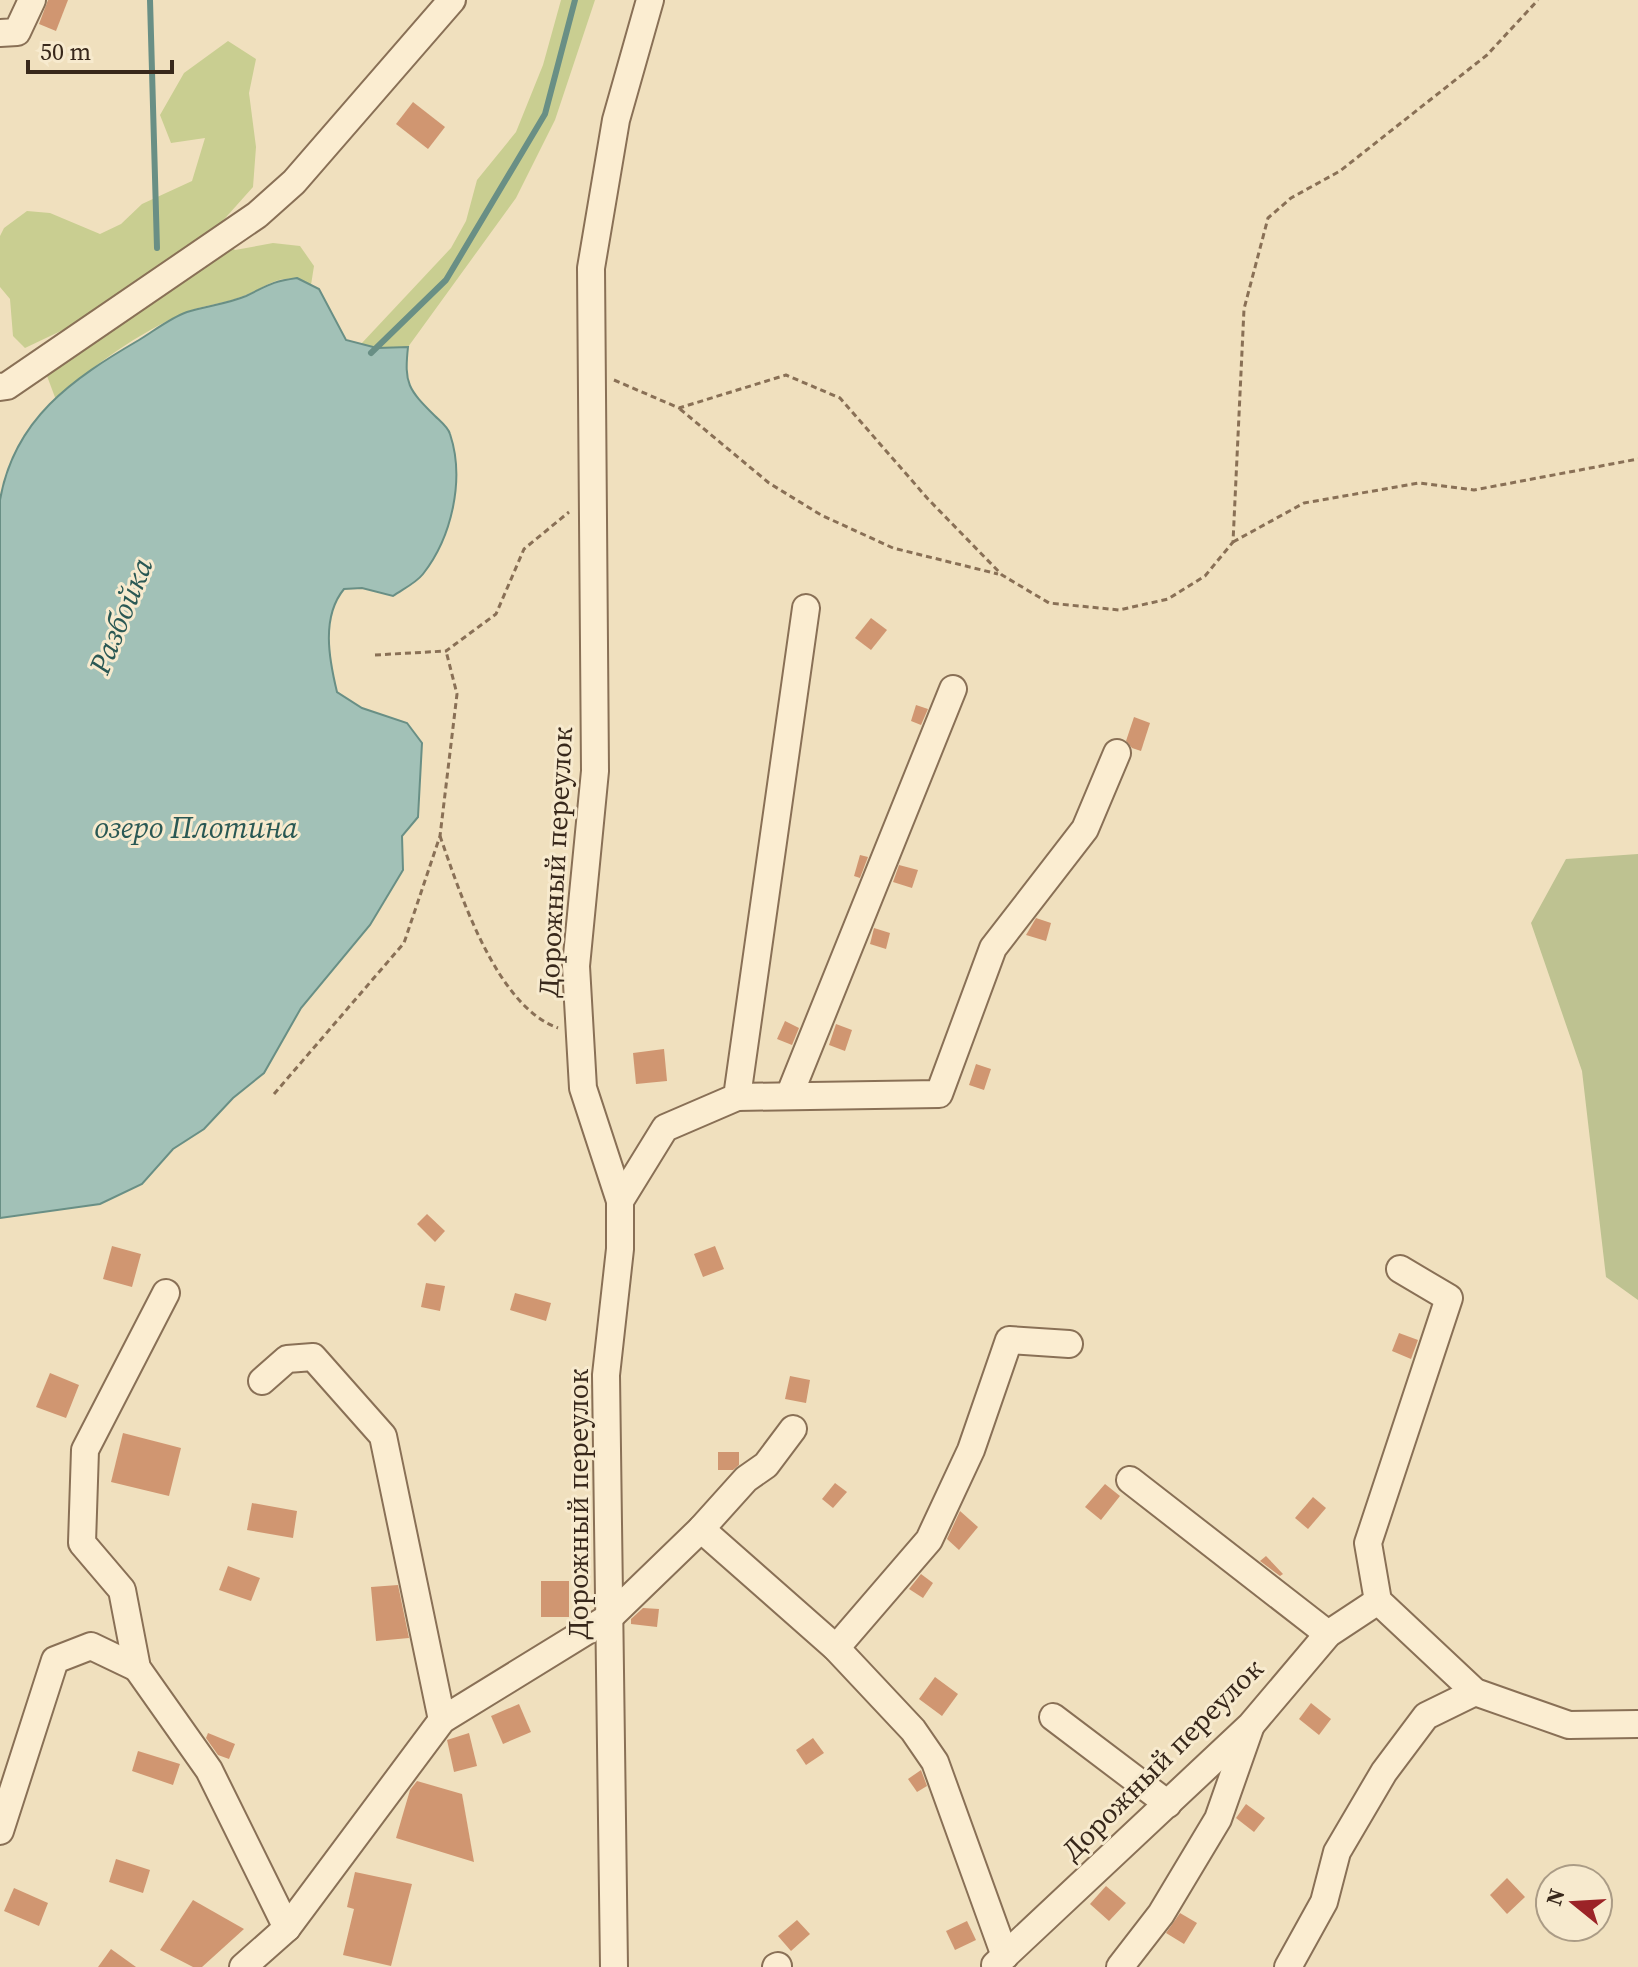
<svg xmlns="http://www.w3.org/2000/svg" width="1638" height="1967" font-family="'Source Serif 4',serif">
<rect width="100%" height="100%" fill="#f0e0be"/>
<g fill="#c9ce91">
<path d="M 561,0 L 595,0 L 555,120 L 516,198 L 408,347 L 377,348 L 361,344 L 451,248 L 466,221 L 477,180 L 516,132 L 543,65 Z"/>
<path d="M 228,41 L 256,59 L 249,93 L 256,147 L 253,187 L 211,234 L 235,250 L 273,243 L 300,246 L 314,266 L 311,285 C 281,270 270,286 243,296 C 224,304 202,305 184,313 C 139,333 91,366 56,400 L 47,376 L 131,317 L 111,300 L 65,329 L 25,348 L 13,336 L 10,299 L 0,287 L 0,236 L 4,228 L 27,211 L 50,213 L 100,234 L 121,224 L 142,204 L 192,181 L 205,138 L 171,143 L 160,115 L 184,73 Z"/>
</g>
<path fill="#bec291" d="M 1638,854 L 1638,1300 L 1606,1277 L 1582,1071 L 1531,923 L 1566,859 Z"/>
<path fill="#a2c1b7" stroke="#698f85" stroke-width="2" d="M 297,278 L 319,289 L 346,340 L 377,348 L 408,347 C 404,384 408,389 435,416 C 440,421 448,427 450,434 C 465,479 452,537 423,574 C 416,583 403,589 393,596 L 362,588 L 344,589 C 321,617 329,659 337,692 L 362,708 L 407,723 L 422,743 L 418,817 L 402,836 L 403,870 L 370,925 L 301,1008 L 264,1073 L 233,1098 L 204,1129 L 173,1149 L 142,1184 L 100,1204 L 0,1218 L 0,500 C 14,419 72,379 139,340 C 154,331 170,318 187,312 C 206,306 227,304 246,296 C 269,285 270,282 297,278 Z"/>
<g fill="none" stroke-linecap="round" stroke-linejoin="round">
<g stroke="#698f85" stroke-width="6">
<path d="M 150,0 L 157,248"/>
<path d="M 371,353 L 446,280 L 545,114 L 575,0"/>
</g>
</g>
<g fill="#d09671">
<path d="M 48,0 L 68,0 L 56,31 L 39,24 Z"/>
<path d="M 413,102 L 445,127 L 428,149 L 396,124 Z"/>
<path d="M 871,618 L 887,630 L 871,650 L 855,638 Z"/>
<path d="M 916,705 L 928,709 L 921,725 L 911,721 Z"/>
<path d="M 1134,717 L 1150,723 L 1141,751 L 1132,748 L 1126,741 Z"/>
<path d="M 860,855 L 868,857 L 860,878 L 854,876 Z"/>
<path d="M 899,865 L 918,870 L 912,888 L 893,882 Z"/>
<path d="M 1036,918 L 1051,923 L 1046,941 L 1026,935 Z"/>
<path d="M 874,928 L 890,933 L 886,949 L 870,944 Z"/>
<path d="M 785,1021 L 799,1028 L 792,1045 L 777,1039 Z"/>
<path d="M 836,1024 L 852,1030 L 845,1051 L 829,1045 Z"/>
<path d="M 664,1049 L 667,1081 L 636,1084 L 633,1053 Z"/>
<path d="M 976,1064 L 991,1069 L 984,1090 L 969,1085 Z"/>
<path d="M 427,1214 L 445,1231 L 435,1242 L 417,1224 Z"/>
<path d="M 112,1246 L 141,1254 L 132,1287 L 103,1279 Z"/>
<path d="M 715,1246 L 724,1269 L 703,1277 L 694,1254 Z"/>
<path d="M 426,1283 L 445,1286 L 440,1311 L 421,1307 Z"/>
<path d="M 515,1293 L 551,1303 L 546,1321 L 510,1310 Z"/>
<path d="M 1399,1333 L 1418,1340 L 1411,1359 L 1392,1351 Z"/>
<path d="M 50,1373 L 79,1385 L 66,1418 L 36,1407 Z"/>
<path d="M 790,1376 L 810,1380 L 806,1403 L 785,1399 Z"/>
<path d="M 123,1433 L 181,1448 L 169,1496 L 111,1482 Z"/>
<path d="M 718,1452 L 739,1452 L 739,1465 L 733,1470 L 718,1470 Z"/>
<path d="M 835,1483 L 847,1492 L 833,1508 L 822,1499 Z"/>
<path d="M 1105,1484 L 1120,1496 L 1101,1520 L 1085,1507 Z"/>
<path d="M 1313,1497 L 1326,1508 L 1308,1529 L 1295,1518 Z"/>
<path d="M 252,1503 L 297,1511 L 293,1538 L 247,1530 Z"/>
<path d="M 960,1511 L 978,1527 L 959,1550 L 947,1539 Z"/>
<path d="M 1266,1556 L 1283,1574 L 1280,1576 L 1260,1561 Z"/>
<path d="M 228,1566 L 260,1578 L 251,1601 L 219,1590 Z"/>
<path d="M 921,1574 L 933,1583 L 923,1598 L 909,1589 Z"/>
<rect x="541" y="1581" width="28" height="36"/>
<path d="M 398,1585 L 409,1638 L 376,1641 L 371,1587 Z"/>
<path d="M 643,1608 L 659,1609 L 657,1627 L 631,1624 L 631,1619 Z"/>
<path d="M 935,1677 L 958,1694 L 942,1716 L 919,1699 Z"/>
<path d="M 1311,1703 L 1331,1719 L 1319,1735 L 1299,1719 Z"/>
<path d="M 519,1704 L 531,1732 L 503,1744 L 491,1716 Z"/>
<path d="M 208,1733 L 235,1744 L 229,1759 L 218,1755 L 206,1738 Z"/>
<path d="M 469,1733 L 477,1766 L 454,1772 L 447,1740 Z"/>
<path d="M 813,1738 L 824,1753 L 806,1765 L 796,1750 Z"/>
<path d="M 138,1751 L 180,1764 L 173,1785 L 132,1771 Z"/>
<path d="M 921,1770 L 927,1786 L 917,1792 L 908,1779 Z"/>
<path d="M 417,1781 L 462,1794 L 474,1862 L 396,1838 L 410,1790 Z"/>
<path d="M 1246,1804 L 1265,1818 L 1254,1832 L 1236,1818 Z"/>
<path d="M 116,1859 L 150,1870 L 143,1893 L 109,1882 Z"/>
<path d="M 355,1872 L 412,1884 L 391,1966 L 343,1955 L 354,1909 L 347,1907 Z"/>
<path d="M 1507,1878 L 1525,1897 L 1507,1914 L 1490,1895 Z"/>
<path d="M 1106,1886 L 1126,1903 L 1109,1921 L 1090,1904 Z"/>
<path d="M 14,1888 L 48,1903 L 39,1926 L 4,1911 Z"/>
<path d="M 193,1900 L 244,1929 L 202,1967 L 193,1967 L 160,1950 Z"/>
<path d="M 1180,1913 L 1197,1923 L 1184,1944 L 1166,1933 Z"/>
<path d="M 797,1920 L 810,1934 L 791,1951 L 778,1936 Z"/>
<path d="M 967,1921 L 976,1940 L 955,1950 L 946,1931 Z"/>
<path d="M 111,1949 L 136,1967 L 98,1967 Z"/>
</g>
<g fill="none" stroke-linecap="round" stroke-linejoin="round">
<g stroke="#897056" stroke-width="30">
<g id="minor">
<path d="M 0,33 L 17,32 L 32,0"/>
<path d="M 0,387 L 7,386 L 257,215 L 294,182 L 452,0"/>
<path d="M 789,1096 L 953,689"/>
<path d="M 737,1097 L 939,1094 L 993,948 L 1085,829 L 1117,753"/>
<path d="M 620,1201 L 665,1128 L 737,1097 L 806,608"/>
<path d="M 1400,1269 L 1449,1298 L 1368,1543 L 1378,1601 L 1475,1692 L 1569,1725 L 1638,1724"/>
<path d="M 166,1293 L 85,1450 L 82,1543 L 122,1590 L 137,1668 L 209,1770 L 287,1928"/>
<path d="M 262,1381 L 287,1359 L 313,1357 L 383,1436 L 442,1720"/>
<path d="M 1130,1480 L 1328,1634"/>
<path d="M 701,1529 L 836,1648 L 913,1730 L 935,1762 L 1005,1956"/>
<path d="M 836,1648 L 929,1540 L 971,1450 L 1009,1340 L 1069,1344"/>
<path d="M 1053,1717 L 1168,1804"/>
<path d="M 0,1831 L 55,1660 L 91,1646 L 137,1668"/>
<path d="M 995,1965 L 1251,1725 L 1328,1634 L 1378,1601"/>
<path d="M 243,1967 L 287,1928 L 442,1720 L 611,1616 L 701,1529 L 746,1479 L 766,1465 L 793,1429"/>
<path d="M 614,1967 L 606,1375 L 620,1249 L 620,1201 L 583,1088 L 576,966 L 595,771 L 591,268 L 616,120 L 650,0"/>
<path d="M 776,1967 L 778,1966"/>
<path d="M 1120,1967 L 1161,1914 L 1218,1819 L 1250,1728"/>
<path d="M 1288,1967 L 1324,1902 L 1337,1852 L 1384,1772 L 1426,1716 L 1475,1692"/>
</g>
</g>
<g stroke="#897056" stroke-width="3" stroke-dasharray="6 4" stroke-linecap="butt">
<path d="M 614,380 L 679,408 L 786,375 L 840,398 L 928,499 L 1002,575 L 1049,603 L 1119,610 L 1168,599 L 1205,576 L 1233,542 L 1244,309 L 1268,218 L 1291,198 L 1340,171 L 1487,55 L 1538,0"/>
<path d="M 680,409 L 769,483 L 821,515 L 893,548 L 998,574"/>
<path d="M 1233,542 L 1304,503 L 1419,483 L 1474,490 L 1638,459"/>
<path d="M 375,655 L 446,651 L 496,614 L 524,549 L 569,512"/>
<path d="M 440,836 C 460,893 496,1006 558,1028"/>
<path d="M 274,1094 L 404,943 L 440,836 L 457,694 L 446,651"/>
</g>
<use href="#minor" stroke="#fbedd1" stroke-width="26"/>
</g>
<g text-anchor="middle" stroke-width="6" stroke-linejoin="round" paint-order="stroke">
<g font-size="28" fill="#38281b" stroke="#f7eace">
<text transform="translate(555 862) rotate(-87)" y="10">Дорожный переулок</text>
<text transform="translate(578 1504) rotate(-90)" y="10">Дорожный переулок</text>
<text transform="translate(1162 1759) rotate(-45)" y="10">Дорожный переулок</text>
</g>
<g font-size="30" font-style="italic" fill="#2a5854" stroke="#f7eace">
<text transform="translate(121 616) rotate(-68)" y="10">Разбойка</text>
<text x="196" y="838">озеро Плотина</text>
</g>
</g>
<g transform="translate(1574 1903) rotate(288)"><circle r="38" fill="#f7eace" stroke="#ab9c86" stroke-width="2"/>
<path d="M0-6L14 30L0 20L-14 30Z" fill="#9b2327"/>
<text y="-12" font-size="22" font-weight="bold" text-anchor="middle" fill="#38281b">N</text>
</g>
<path d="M28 60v12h144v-12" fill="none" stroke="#38281b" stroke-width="4"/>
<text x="40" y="60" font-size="24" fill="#38281b" stroke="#f7eace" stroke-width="6" paint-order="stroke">50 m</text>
</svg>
